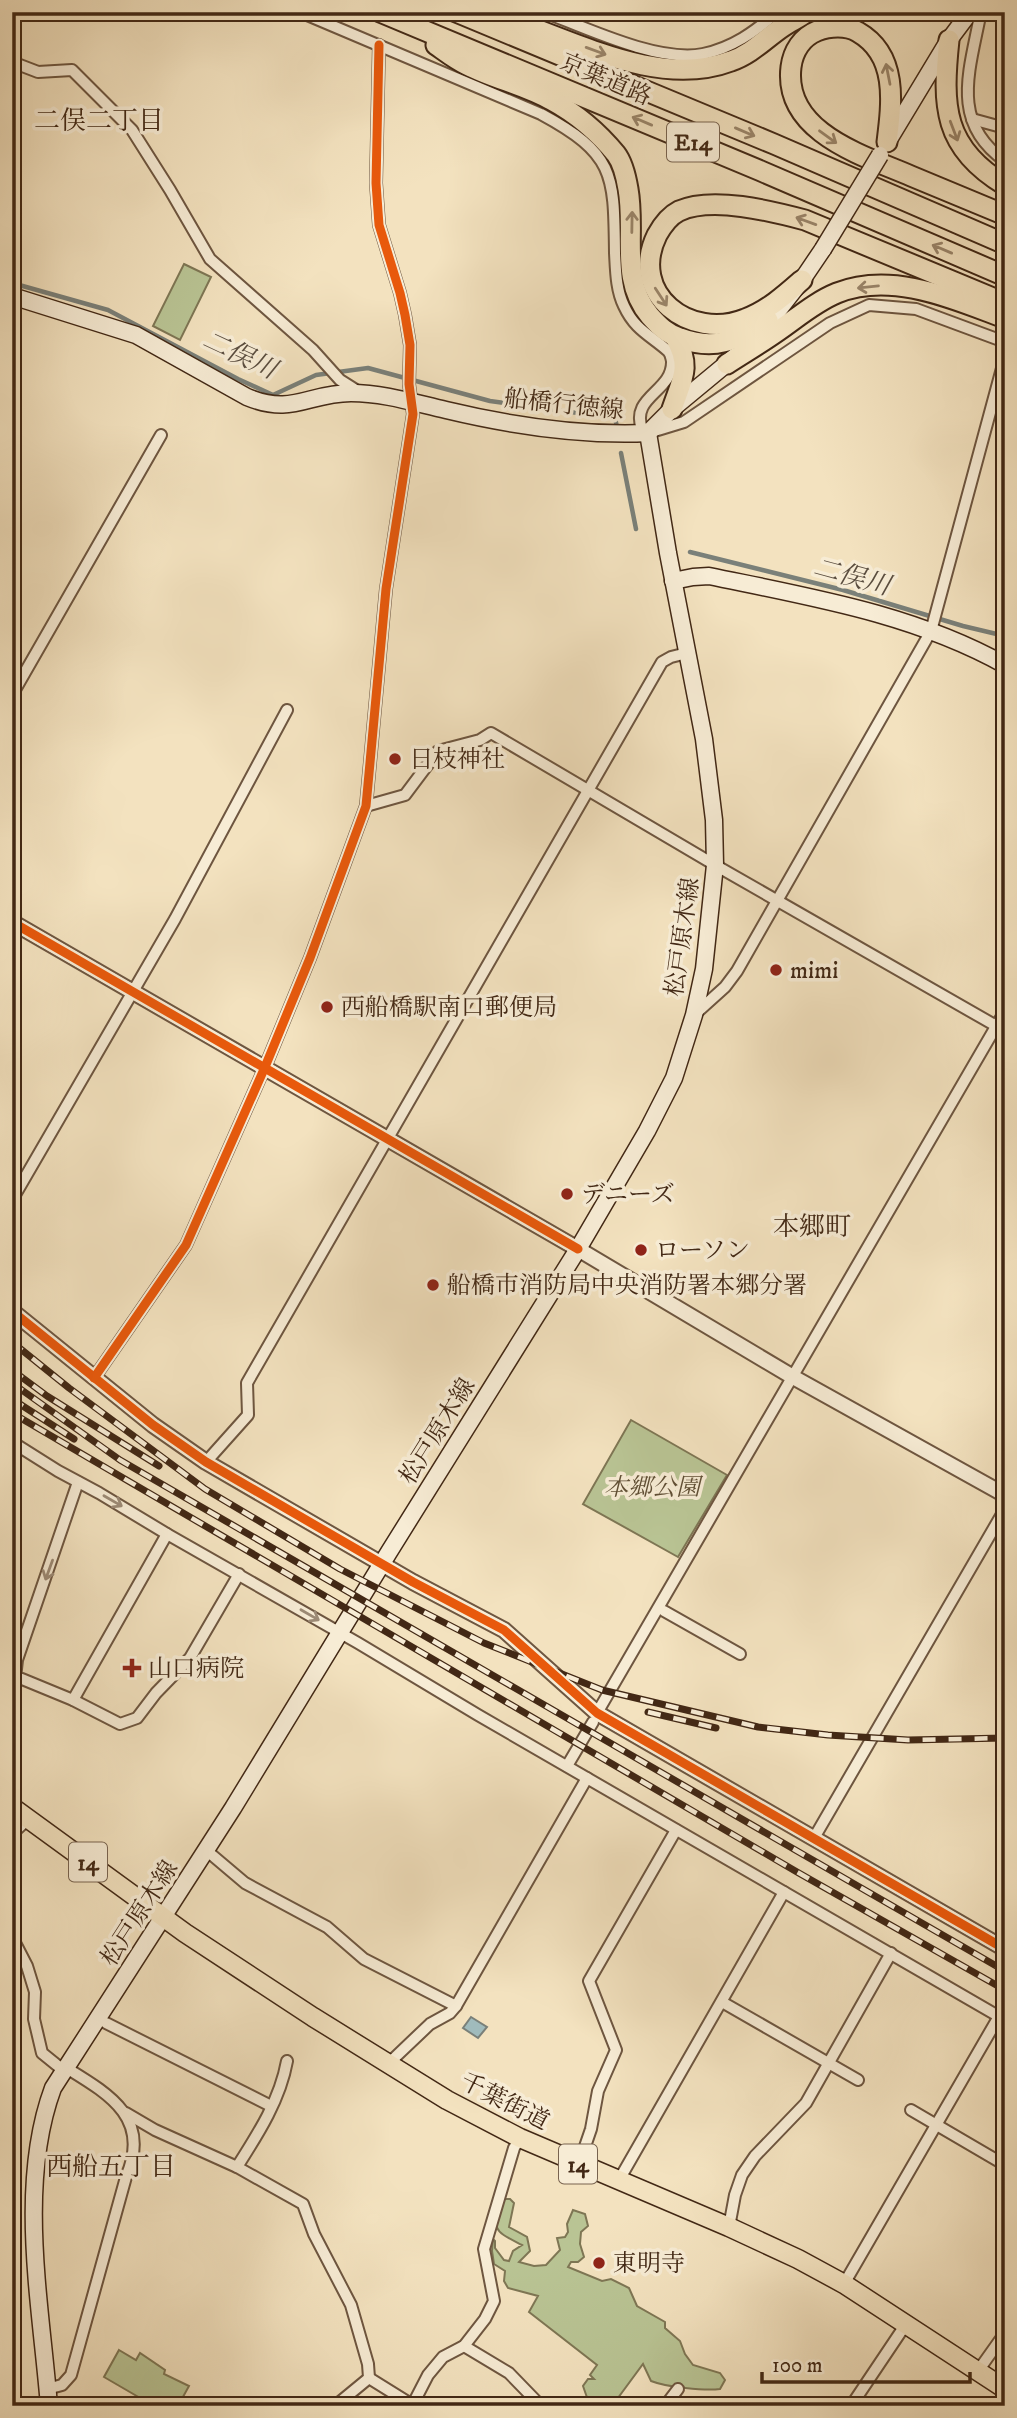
<svg xmlns="http://www.w3.org/2000/svg" width="1017" height="2418" font-family="'IM FELL DW Pica','Noto Serif JP',serif">
<rect width="100%" height="100%" fill="#f3e2bf"/>
<filter id="stains"><feTurbulence type="fractalNoise" baseFrequency=".00286" numOctaves="4"/><feColorMatrix values="0 0 0 0 .2 0 0 0 0 .09 0 0 0 0 .02 0 0 0 .5 -.17"/></filter>
<radialGradient id="worn" r=".72"><stop offset=".6" stop-color="#630" stop-opacity="0"/><stop offset="1" stop-color="#630" stop-opacity=".3"/></radialGradient>
<g fill="#b9c494" stroke="#7e7654" stroke-width="2">
<path d="M 184,264 L 211,277 L 180,340 L 153,326 Z"/>
<path d="M 631,1420 L 727,1475 L 678,1557 L 583,1504 Z"/>
<path d="M 503,2199 L 510,2199 L 514,2203 L 509,2227 L 527,2237 L 530,2251 L 519,2262 L 534,2266 L 546,2265 L 560,2250 L 557,2238 L 565,2237 L 568,2232 L 567,2224 L 573,2210 L 585,2214 L 588,2226 L 581,2232 L 580,2244 L 584,2257 L 578,2262 L 571,2262 L 568,2267 L 602,2281 L 611,2279 L 629,2288 L 637,2306 L 665,2322 L 665,2328 L 680,2341 L 685,2354 L 693,2365 L 720,2373 L 725,2380 L 720,2389 C 705,2391 666,2387 651,2381 L 643,2364 L 612,2406 L 590,2406 L 583,2386 L 588,2379 L 594,2379 L 590,2375 L 597,2365 L 529,2312 L 538,2296 L 508,2288 L 504,2281 L 505,2271 L 494,2264 L 492,2251 L 493,2239 L 495,2241 L 495,2248 L 504,2260 L 509,2261 L 513,2251 L 522,2245 C 495,2231 490,2231 503,2199 Z"/>
<path d="M 119,2350 L 136,2360 L 140,2353 L 165,2370 L 164,2374 L 189,2386 L 178,2406 L 154,2406 L 104,2377 Z"/>
</g>
<path fill="#a0bbbc" stroke="#7a8079" stroke-width="2" d="M 471,2017 L 487,2027 L 478,2038 L 463,2028 Z"/>
<g fill="none" stroke-linecap="round" stroke-linejoin="round">
<g stroke="#7a8079" stroke-width="4.5">
<path d="M 12,283 L 108,310 L 238,379 L 273,395 L 316,375 L 368,368 L 490,401 L 615,418 L 617,427"/>
<path d="M 621,453 L 636,529"/>
<path d="M 690,552 L 843,590 L 963,626 L 1005,636"/>
</g>
<g stroke="#6e5640" stroke-width="14">
<g id="minor">
<path d="M 300,12 L 541,114 C 615,154 614,174 615,253 C 616,270 616,290 624,306 C 635,330 650,335 668,351 C 671,354 671,357 672,361 C 673,392 630,396 642,429 L 648,433 L 684,422 L 830,323 L 869,305 L 916,309 L 1005,342"/>
<path d="M 544,12 C 586,28 659,63 703,54 C 732,48 755,32 777,12"/>
<path d="M 979,12 L 979,21 C 968,75 952,124 1005,161"/>
<path d="M 12,62 L 38,72 L 72,70 L 132,130 L 170,190 L 210,259 L 313,350 L 340,380 L 359,392"/>
<path d="M 972,119 L 1005,128"/>
<path d="M 12,695 L 161,435"/>
<path d="M 366,806 L 405,795 L 438,751 L 480,740 L 491,733 L 715,865 L 1005,1031"/>
<path d="M 694,1015 L 725,987 L 737,971 L 931,631 L 1005,357"/>
<path d="M 12,1200 L 175,919 L 287,710"/>
<path d="M 94,1378 L 186,1245 L 265,1067 L 310,958 L 366,806 L 386,589 L 413,414 L 409,384 L 410,345 L 405,315 L 400,293 L 379,225 L 376,183 L 379,45"/>
<path d="M 12,1442 L 58,1471 L 99,1493 L 167,1534 L 358,1643 L 478,1715 L 1005,2020"/>
<path d="M 206,1462 L 248,1415 L 247,1383 L 662,662 L 671,657 L 687,653"/>
<path d="M 664,1611 L 740,1654"/>
<path d="M 15,1678 L 22,1679 L 73,1700 L 120,1724 L 137,1718 L 156,1693 L 190,1658 L 239,1574"/>
<path d="M 73,1700 L 167,1534"/>
<path d="M 12,1705 L 17,1660 L 78,1482"/>
<path d="M 597,1713 L 1005,1011"/>
<path d="M 567,1766 L 593,1722"/>
<path d="M 12,1834 L 29,1818"/>
<path d="M 814,1838 L 1005,1509"/>
<path d="M 206,1850 L 245,1883 L 327,1927 L 364,1959 L 456,2006"/>
<path d="M 12,1937 L 27,1966 L 35,1992 L 34,2019 L 42,2053 L 63,2070"/>
<path d="M 722,2002 L 858,2080"/>
<path d="M 106,2023 L 271,2106"/>
<path d="M 388,2064 L 430,2024 L 450,2013 L 456,2006 L 587,1778"/>
<path d="M 911,2110 L 1005,2165"/>
<path d="M 126,2113 L 155,2130 L 237,2167 L 303,2204 L 314,2234 L 351,2305 L 368,2364 L 369,2378 L 335,2406"/>
<path d="M 579,2164 L 591,2129 L 598,2091 L 616,2050 L 589,1981 L 676,1830"/>
<path d="M 237,2167 C 258,2134 280,2100 287,2061"/>
<path d="M 619,2180 L 784,1892"/>
<path d="M 729,2227 L 735,2195 L 742,2175 L 755,2156 L 806,2103 L 891,1953"/>
<path d="M 844,2284 L 1005,2006"/>
<path d="M 464,2346 L 509,2373 L 541,2406"/>
<path d="M 978,2371 L 1005,2333"/>
<path d="M 369,2378 L 414,2406"/>
<path d="M 47,2389 L 62,2385 L 71,2375 L 126,2177 C 152,2118 109,2094 65,2067"/>
<path d="M 412,2406 L 428,2375 L 443,2357 L 464,2346 L 485,2319 L 494,2301 L 484,2249 L 514,2148 L 520,2138"/>
<path d="M 665,2406 L 678,2389"/>
<path d="M 851,2406 L 906,2324"/>
</g>
</g>
<g stroke="#6e5640" stroke-width="18">
<g id="tertiary">
<path d="M 12,922 L 578,1249 L 793,1377 L 1005,1495"/>
<path d="M 12,1311 L 153,1425 L 206,1462 L 413,1582 L 504,1630 L 597,1713 L 1005,1949"/>
</g>
</g>
<g stroke="#422815" stroke-width="19">
<g id="secondary">
<path d="M 888,141 L 949,40 L 970,12"/>
<path d="M 12,296 L 136,335 L 247,397 C 293,416 308,393 351,393 C 384,393 415,403 446,410 C 513,426 580,436 648,433 L 672,409 L 736,356"/>
<path d="M 762,331 L 802,280 L 823,249"/>
<path d="M 673,581 L 693,577 L 709,576 C 810,597 914,614 1005,665"/>
<path d="M 49,2406 C 41,2305 17,2185 53,2088 L 233,1808 L 389,1552 L 578,1249 L 647,1131 L 674,1078 L 694,1015 L 704,969 L 715,865 L 714,820 L 704,739 L 668,553 L 648,433"/>
</g>
</g>
<g stroke="#422815" stroke-width="21">
<path id="trunk" d="M 12,1807 L 185,1933 L 313,2017 L 447,2100 L 520,2138 L 729,2227 L 798,2259 L 844,2284 L 1005,2389"/>
</g>
<g stroke="#422815" stroke-width="23">
<g id="motorway">
<path d="M 380,12 L 761,171 L 1005,276"/>
<path d="M 456,12 L 774,144 L 1005,244"/>
<path d="M 485,12 C 561,32 652,91 731,61 C 752,54 767,37 784,26 C 792,21 800,17 807,12"/>
<path d="M 949,40 C 942,106 943,148 1005,185"/>
<path d="M 436,45 C 446,52 456,60 467,65 C 494,79 525,85 551,100 C 575,113 598,132 616,154 C 623,163 626,177 628,189 C 636,233 619,280 650,316 C 659,326 667,334 680,338 C 717,352 736,339 768,320"/>
<path d="M 887,142 C 892,102 898,55 858,32 C 847,25 829,26 817,31 C 802,37 793,51 791,67 C 783,133 865,156 911,176 C 943,189 974,202 1005,215"/>
<path d="M 802,280 C 785,295 767,311 745,319 C 690,341 628,294 657,235 C 662,226 669,216 679,211 C 712,196 771,211 805,220 L 1005,303"/>
<path d="M 727,364 C 744,353 761,343 778,331 C 797,318 815,302 837,293 C 892,271 953,299 1005,318"/>
<path d="M 672,409 C 682,379 692,367 675,337"/>
</g>
</g>
<use href="#minor" stroke="#f7ecd5" stroke-width="10"/>
<use href="#tertiary" stroke="#f7ecd5" stroke-width="14"/>
<use href="#secondary" stroke="#f7ecd5" stroke-width="16"/>
<use href="#trunk" stroke="#f3e2bf" stroke-width="18"/>
<use href="#motorway" stroke="#f3e2bf" stroke-width="19"/>
<g stroke="#422815" stroke-width="7">
<g id="rail">
<path d="M 12,27 L 19,12"/>
<path d="M 12,1342 L 69,1388 L 205,1489 L 340,1569 L 484,1643 L 602,1690 L 758,1727 L 828,1735 L 908,1740 L 1005,1738"/>
<path d="M 12,1370 L 47,1396 L 159,1466"/>
<path d="M 12,1383 L 120,1460 L 1005,1971"/>
<path d="M 12,1399 L 74,1439"/>
<path d="M 12,1413 L 797,1872 L 1005,1990"/>
<path d="M 648,1712 L 716,1728"/>
</g>
</g>
<use href="#rail" stroke="#f7ecd5" stroke-width="4.5" stroke-dasharray="13" stroke-linecap="butt"/>
<g stroke="#422815" stroke-width="19" stroke-linecap="butt">
<path id="secondary-bridge" d="M 823,249 L 880,155"/>
</g>
<use href="#secondary-bridge" stroke="#f7ecd5" stroke-width="16"/>
<g stroke="#f7ecd5" stroke-width="13">
<g id="cycleway">
<path d="M 12,922 L 578,1249"/>
<path d="M 12,1311 L 153,1425 L 206,1462 L 413,1582 L 504,1630 L 597,1713 L 1005,1949"/>
<path d="M 94,1378 L 186,1245 L 265,1067 L 310,958 L 366,806 L 386,589 L 413,414 L 409,384 L 410,345 L 405,315 L 400,293 L 379,225 L 376,183 L 379,45"/>
</g>
</g>
<use href="#cycleway" stroke="#e8590c" stroke-width="9"/>
</g>
<defs><path id="oneway-shaft" d="M-6 0H5M1.5-3L5.5 0L1.5 3" fill="none" stroke-width="1.6" stroke-linecap="round" stroke-linejoin="round" transform="scale(1.75)"/></defs>
<g stroke="#9a856a">
<use href="#oneway-shaft" transform="translate(596 51) rotate(20)"/>
<use href="#oneway-shaft" transform="translate(888 74) rotate(-101)"/>
<use href="#oneway-shaft" transform="translate(642 121) rotate(-157)"/>
<use href="#oneway-shaft" transform="translate(954 131) rotate(69)"/>
<use href="#oneway-shaft" transform="translate(745 132) rotate(23)"/>
<use href="#oneway-shaft" transform="translate(828 137) rotate(36)"/>
<use href="#oneway-shaft" transform="translate(806 221) rotate(-160)"/>
<use href="#oneway-shaft" transform="translate(632 222) rotate(-89)"/>
<use href="#oneway-shaft" transform="translate(942 249) rotate(-157)"/>
<use href="#oneway-shaft" transform="translate(868 287) rotate(174)"/>
<use href="#oneway-shaft" transform="translate(661 297) rotate(57)"/>
</g>
<g stroke="#9c8a75">
<use href="#oneway-shaft" transform="translate(113 1501) rotate(30)"/>
<use href="#oneway-shaft" transform="translate(49 1570) rotate(110)"/>
<use href="#oneway-shaft" transform="translate(310 1615) rotate(30)"/>
</g>
<g fill="#8f2418" stroke="#f7ecd5" stroke-width="2.5">
<circle cx="395" cy="759" r="7"/>
<circle cx="776" cy="970" r="7"/>
<circle cx="327" cy="1007" r="7"/>
<circle cx="567" cy="1194" r="7"/>
<circle cx="641" cy="1250" r="7"/>
<circle cx="433" cy="1285" r="7"/>
<path d="M128.5 1657.5h7v7h7v7h-7v7h-7v-7h-7v-7h7z"/>
<circle cx="599" cy="2263" r="7"/>
</g>
<g text-anchor="middle" stroke-width="7" stroke-linejoin="round" paint-order="stroke">
<g fill="#f7ecd5" stroke="#78634f" stroke-width="2">
<rect x="667" y="122.5" width="52" height="39" rx="5"/>
<rect x="69" y="1842.5" width="38" height="39" rx="5"/>
<rect x="559" y="2144.5" width="38" height="39" rx="5"/>
</g>
<g font-size="23" font-weight="bold" fill="#422815">
<text x="693" y="150">E14</text>
<text x="88" y="1870">14</text>
<text x="578" y="2172">14</text>
</g>
<g font-size="24" fill="#422815" stroke="#f7ecd5">
<text transform="translate(606 79) rotate(23)" y="8">京葉道路</text>
<text transform="translate(564 404) rotate(6)" y="8">船橋行徳線</text>
<text transform="translate(682 937) rotate(-82)" y="8">松戸原木線</text>
<text transform="translate(437 1431) rotate(-58)" y="8">松戸原木線</text>
<text transform="translate(139 1913) rotate(-57)" y="8">松戸原木線</text>
<text transform="translate(505 2101) rotate(27)" y="8">千葉街道</text>
</g>
<g font-size="24" fill="#422815" stroke="#f7ecd5" text-anchor="start">
<text x="409" y="767">日枝神社</text>
<text x="790" y="978">mimi</text>
<text x="341" y="1015">西船橋駅南口郵便局</text>
<text x="581" y="1202">デニーズ</text>
<text x="655" y="1258">ローソン</text>
<text x="447" y="1293">船橋市消防局中央消防署本郷分署</text>
<text x="148" y="1676">山口病院</text>
<text x="613" y="2271">東明寺</text>
</g>
<g font-size="24" font-style="italic" fill="#604f35" stroke="#f7ecd5">
<text x="652" y="1495">本郷公園</text>
</g>
<g font-size="26" fill="#422815" stroke="#f7ecd5">
<text x="99" y="129">二俣二丁目</text>
<text x="812" y="1235">本郷町</text>
<text x="111" y="2175">西船五丁目</text>
</g>
<g font-size="26" font-style="italic" fill="#5a4d3f" stroke="#f7ecd5">
<text transform="translate(240 354) rotate(25)" y="9">二俣川</text>
<text transform="translate(852 576) rotate(15)" y="9">二俣川</text>
</g>
</g>
<rect width="1017" height="2418" fill="none" stroke="#f3e2bf" stroke-width="42"/>
<rect x="14" y="14" width="989" height="2390" fill="none" stroke="#422815" stroke-width="3.5"/>
<rect x="21" y="21" width="975" height="2376" fill="none" stroke="#422815" stroke-width="2"/>
<path d="M762 2372v10h208v-10" fill="none" stroke="#422815" stroke-width="3.5"/>
<text x="772" y="2372" font-size="21" fill="#422815" stroke="#f7ecd5" stroke-width="5" paint-order="stroke">100 m</text>
<rect width="100%" height="100%" filter="url(#stains)"/>
<rect width="100%" height="100%" fill="url(#worn)"/>
</svg>
